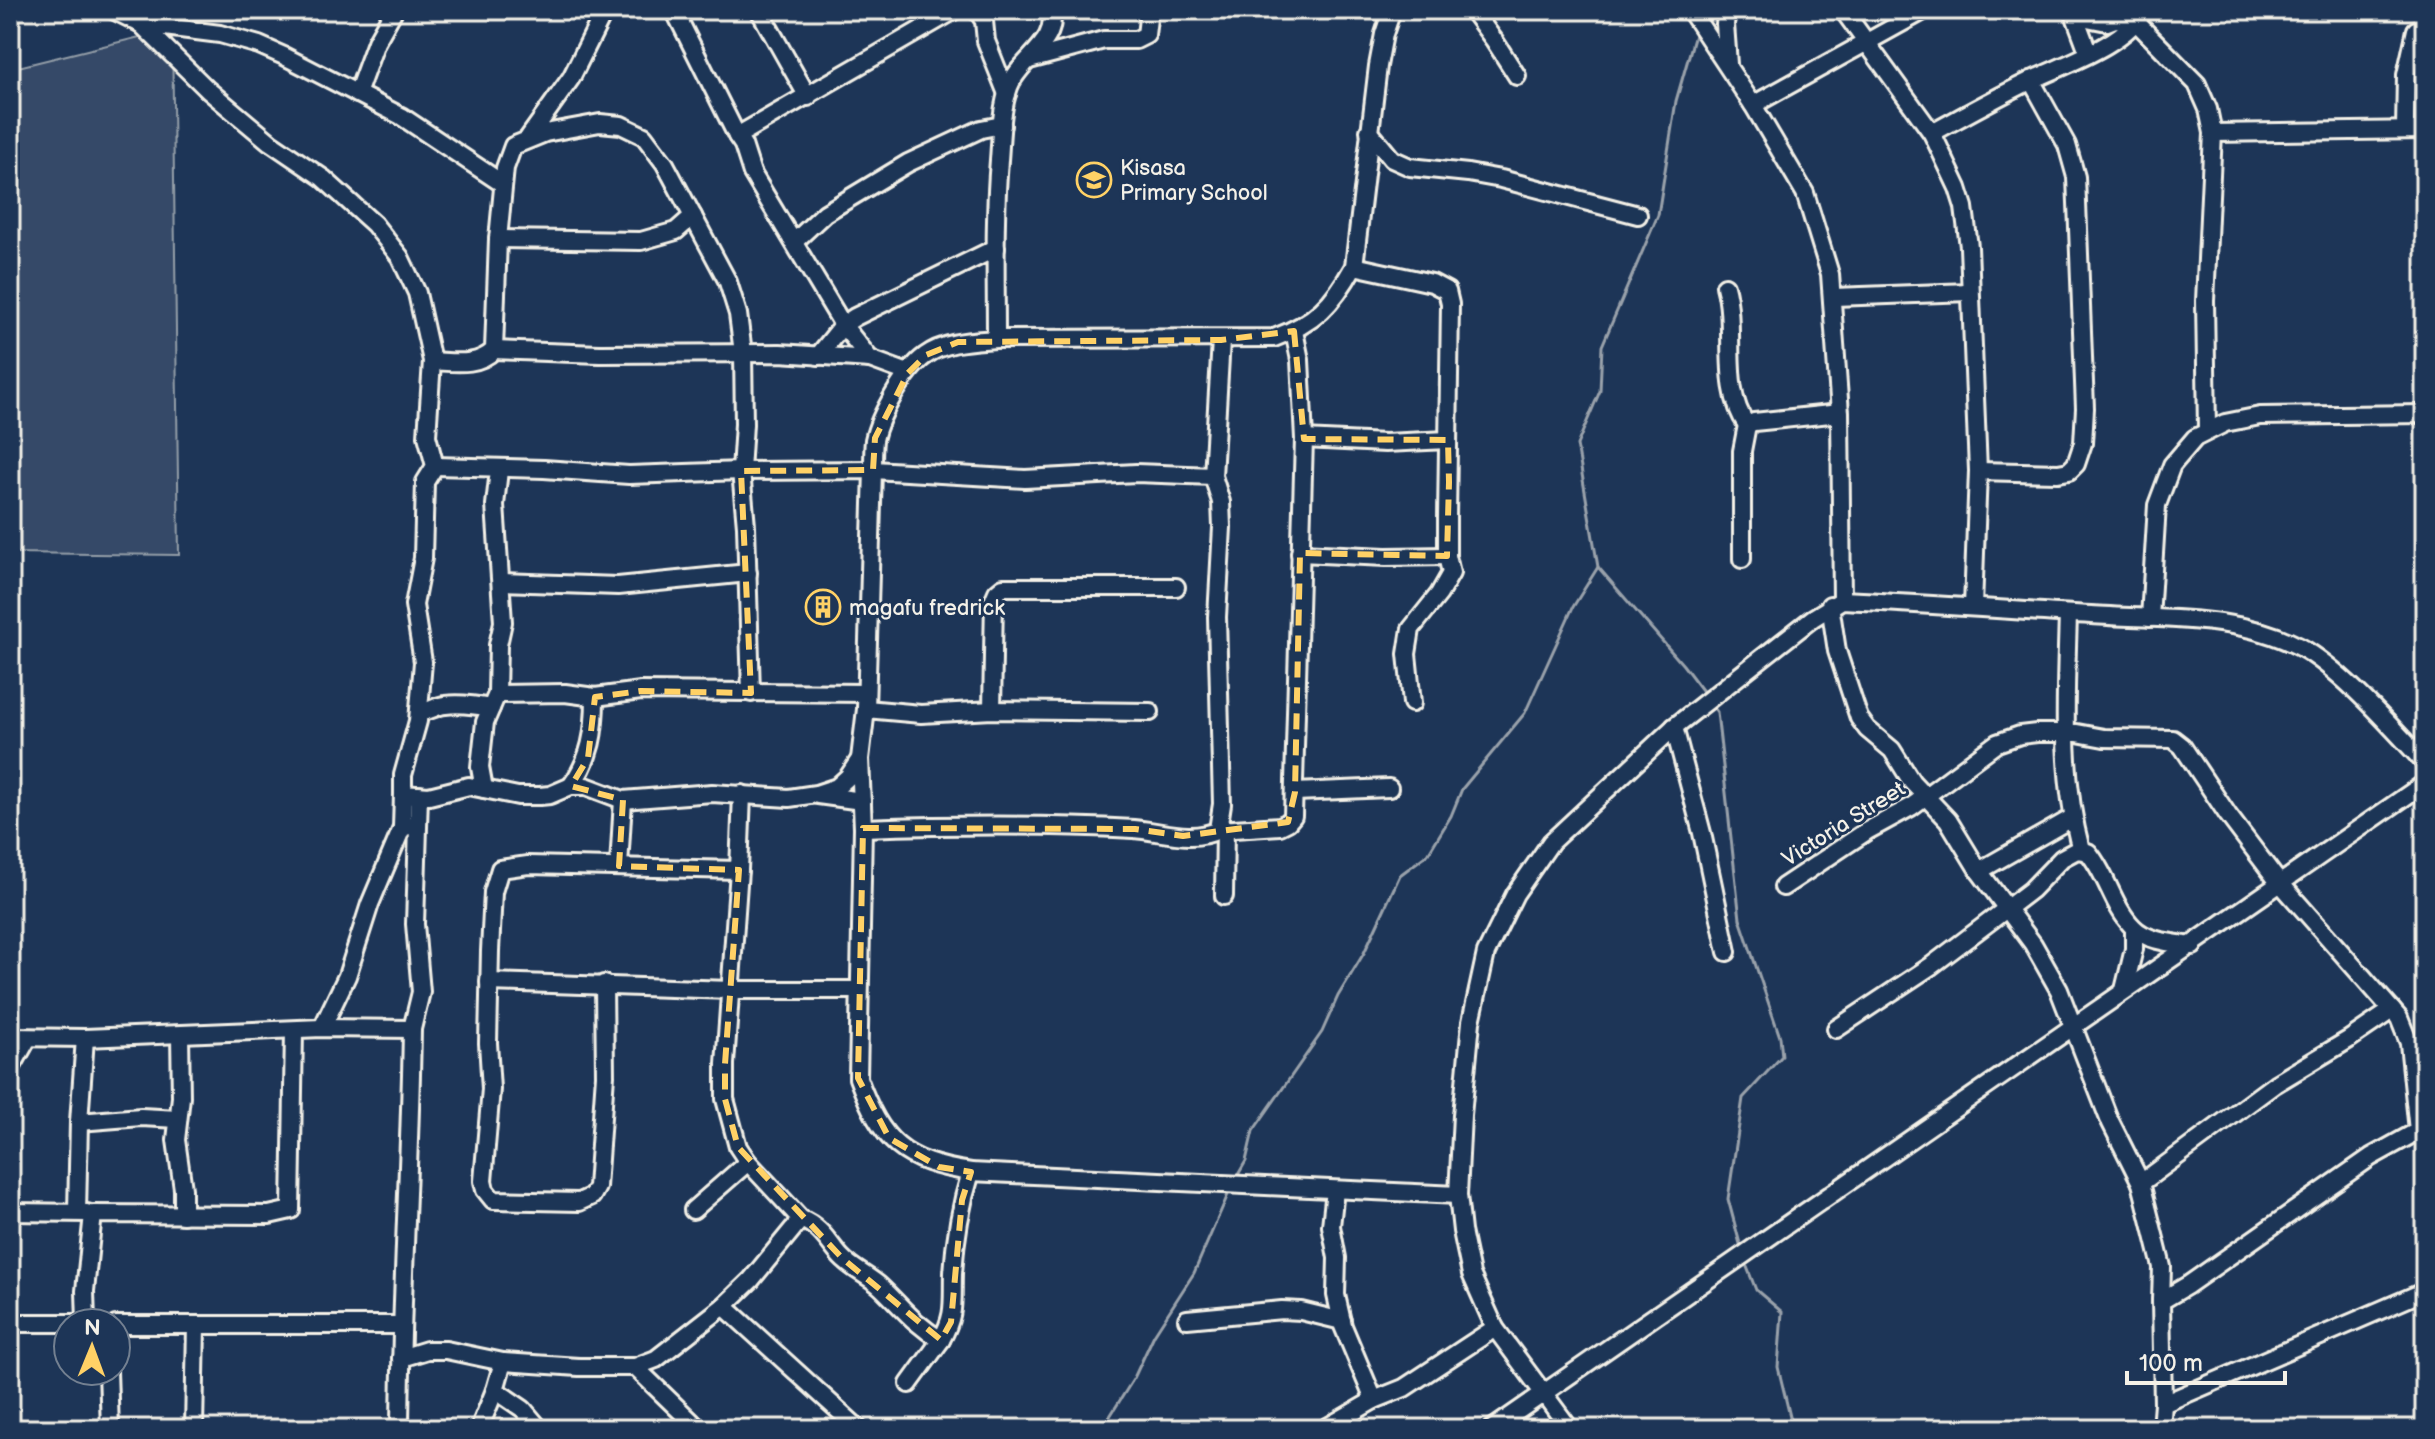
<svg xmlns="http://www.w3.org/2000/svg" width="2435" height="1439" font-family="'Balsamiq Sans',sans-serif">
<rect width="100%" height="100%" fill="#1d3557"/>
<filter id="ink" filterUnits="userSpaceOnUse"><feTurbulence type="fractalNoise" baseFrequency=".0125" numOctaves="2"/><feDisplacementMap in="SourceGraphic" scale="16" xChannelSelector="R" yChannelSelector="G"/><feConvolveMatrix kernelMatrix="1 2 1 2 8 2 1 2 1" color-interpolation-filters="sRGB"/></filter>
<g filter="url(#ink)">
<path fill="#354a67" stroke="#949ea8" stroke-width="2" d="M 172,29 L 179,555 L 10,553 L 10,69 Z"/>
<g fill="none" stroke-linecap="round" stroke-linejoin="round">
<g stroke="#9aa2ab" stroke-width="3">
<path d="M 1696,31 L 1676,101 L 1658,215 L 1602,346 L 1600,391 L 1577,445 L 1598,567 L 1683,665 L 1705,694"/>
<path d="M 1711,704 L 1717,712 L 1740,919 L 1780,1037 L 1782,1056 L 1743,1098 L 1728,1199 L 1740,1244"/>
<path d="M 1235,1180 L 1246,1161 L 1253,1131 L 1322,1032 L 1338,996 L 1364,953 L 1400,875 L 1428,854 L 1451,816 L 1462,789 L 1525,713 L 1573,607 L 1598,567"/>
<path d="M 1747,1267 L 1756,1290 L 1782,1312 L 1778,1367 L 1793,1429"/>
<path d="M 1102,1429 L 1134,1378 L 1154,1335 L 1194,1273 L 1230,1190"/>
</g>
<g stroke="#f4f1e8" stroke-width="22">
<g id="minor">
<path d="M 113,10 L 141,24 L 220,34 L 259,45 L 284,56 L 401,116 L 503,184"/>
<path d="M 674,10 L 737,136"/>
<path d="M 759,10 L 808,97"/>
<path d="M 977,10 L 984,21 L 986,41 L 1007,94"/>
<path d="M 1392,10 L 1384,34 L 1378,66 L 1354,266 C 1333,304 1315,323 1274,338 L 996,339 C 973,341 945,341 925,356 C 905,370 879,416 874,440 C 873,449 873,460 873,470 L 866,709 L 860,759 L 863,828 L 858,1078 C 882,1143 903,1162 971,1172 L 1458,1195"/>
<path d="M 1472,10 L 1494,40 L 1517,76"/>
<path d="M 1690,10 L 1753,105 L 1805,193 L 1830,274 L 1840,413 L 1842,600"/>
<path d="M 1727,10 L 1725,24 L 1728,64"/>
<path d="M 1843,10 L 1932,133 L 1958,188 L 1964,207 L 1969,247 L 1978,471 L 1973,607"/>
<path d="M 2073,11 L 2089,54"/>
<path d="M 2077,16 L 2107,22 L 2115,19 L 2137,23 L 2197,84 L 2208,109 L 2213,133 L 2205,301 L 2207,430"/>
<path d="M 141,24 L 208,90 L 270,142 L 323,178 L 374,224 L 400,257 L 417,293 L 432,361 L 427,436 L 435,466 L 425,482 L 423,558 L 414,605 L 423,662 L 418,721 L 403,775 L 403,794"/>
<path d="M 1029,60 L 1104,40 L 1136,40 L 1146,35 L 1149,10"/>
<path d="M 357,94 L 376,42 L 394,10"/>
<path d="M 1753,105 L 1925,10"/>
<path d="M 2405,130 L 2406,75 L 2416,30"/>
<path d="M 1369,131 L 1392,159 L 1410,167 L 1468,173 L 1501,179 L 1638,215"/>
<path d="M 1932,133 C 1965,115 1997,97 2030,81 C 2065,64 2125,45 2144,10"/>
<path d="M 2213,133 L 2425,130"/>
<path d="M 529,137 L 571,78 L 605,10"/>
<path d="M 498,239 L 641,241 L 676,231 L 693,216"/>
<path d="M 794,242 L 825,213 L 908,163 L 981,129 L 1002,125"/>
<path d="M 1354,266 L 1432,283 L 1447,291 L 1450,304 L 1447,518 L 1447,556 L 1451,573 L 1439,594 L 1411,629 L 1407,654 L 1412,703"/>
<path d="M 1725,286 C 1737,329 1720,388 1747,425"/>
<path d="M 1834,297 L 1970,292"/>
<path d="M 996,339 C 996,279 994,220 999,160 C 1001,135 1001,110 1009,87 C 1019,59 1061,42 1050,10"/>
<path d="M 494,350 L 600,354 L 780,353 L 870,359 L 908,373"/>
<path d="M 818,356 L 843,325 L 855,317 L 996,248"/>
<path d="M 870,359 L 843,325 L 752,173 L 743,145 L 737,136 L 955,10"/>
<path d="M 432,361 C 454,362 477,367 494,350 L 498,239 L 505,168 L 513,146 L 545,133 L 600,123 L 621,125 L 644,136 L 665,164 L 728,282 L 738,314 L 743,353 L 744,424 L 741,471 L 746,526 L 751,693"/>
<path d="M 1304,439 L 1385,443 L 1448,440"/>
<path d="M 435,466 L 544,469 L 629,475 L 741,471 L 873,470 L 1025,479 L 1136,473 L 1213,476"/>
<path d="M 1978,471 L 2058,473 L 2069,471 L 2076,464 L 2083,443 L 2085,408 L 2076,177 L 2067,145 L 2031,80"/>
<path d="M 1300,553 L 1386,557 L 1447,556"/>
<path d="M 1742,559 L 1742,451 L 1747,425 L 1754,422 L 1840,413"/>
<path d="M 501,582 L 618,586 L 748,573"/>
<path d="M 1830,605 L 1837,651 L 1859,718 L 1867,729 L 1892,750 L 1912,782 L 1948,820 L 1979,871 L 2033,944 L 2059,990 L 2109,1119 L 2141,1183 L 2162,1267 L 2161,1301"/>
<path d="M 2068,614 C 2066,693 2060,773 2081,850"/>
<path d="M 2150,618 L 2157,505 L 2172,465 L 2195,438 L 2225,423 L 2260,416 L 2425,414"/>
<path d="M 497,694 L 565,693 L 595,697 L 641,691 L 866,693"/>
<path d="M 866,709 L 921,714 L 992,710 L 1150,712"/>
<path d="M 992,710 L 994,599 L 997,592 L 1003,587 L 1176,587"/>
<path d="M 419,712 C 429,712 435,706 445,705 C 460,703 475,705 491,708"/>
<path d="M 1674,727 L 1702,833 L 1727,952"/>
<path d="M 571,786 C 591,758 595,732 595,697"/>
<path d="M 484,789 L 480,767 L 485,722 L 497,694 L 498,645 L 503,622 L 495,505 L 499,470"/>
<path d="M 1295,792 L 1389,788"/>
<path d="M 818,795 L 862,801"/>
<path d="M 402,828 L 403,794 L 429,796 L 469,786 L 518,796 L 540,796 L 550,795 L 571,786 L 586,786 L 623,800 L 712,793 L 789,798 L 816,794 L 837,787 L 848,777 L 860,759"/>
<path d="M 863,828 C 952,825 1044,824 1134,829 C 1161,831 1192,843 1218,830 L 1222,804 L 1217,617 L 1222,527 L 1221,502 L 1213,476 L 1221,340"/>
<path d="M 1218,830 L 1280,826 L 1288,822 L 1293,816 L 1304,439 L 1300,360 L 1294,331"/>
<path d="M 619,866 L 623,800"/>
<path d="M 739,870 L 725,1064 L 725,1099 L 738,1147 L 748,1162 L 801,1219 C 821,1227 828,1242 841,1257 C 852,1269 869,1276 881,1287 C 903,1308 913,1323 941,1340 C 956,1314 952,1302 953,1273 C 955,1239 961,1204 971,1172"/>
<path d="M 1979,871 L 2072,818"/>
<path d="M 1783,887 L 1867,831 L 1911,807 L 1997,743 L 2020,735 L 2037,733 L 2077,733 L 2104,738 L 2173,739 L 2182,746 L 2228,815 L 2274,876 L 2399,1018 L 2409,1043 L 2418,1131"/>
<path d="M 1224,896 L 1225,828"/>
<path d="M 489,982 L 731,990 L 858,990"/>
<path d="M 604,984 L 605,1075 L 597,1187 L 592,1196 L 579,1202 L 493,1200 L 485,1190 L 483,1181 L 491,1089 L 488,1043 L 490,951 L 493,892 L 500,869 L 528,865 L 739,870 L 742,794"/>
<path d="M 2124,990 L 2134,949 L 2134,929"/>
<path d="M 322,1028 L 347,976 L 370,904 L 402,828 L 412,825"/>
<path d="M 1836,1029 L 1931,966 L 1997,916 L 2031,890 L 2062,858 L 2077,850 L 2088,852 C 2107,874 2113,907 2133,927 C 2147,942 2174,943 2193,946"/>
<path d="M 180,1035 L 181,1097 L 176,1140 L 183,1189 L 183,1215"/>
<path d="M 10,1037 L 85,1038 L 322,1028 L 412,1029"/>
<path d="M 10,1070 L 28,1038"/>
<path d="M 79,1122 L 141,1117 L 178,1119"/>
<path d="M 2141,1183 L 2275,1084 L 2348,1040 L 2392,1010"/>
<path d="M 1335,1190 L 1331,1226 L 1337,1258 L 1336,1295 L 1343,1326 L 1374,1400"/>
<path d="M 693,1210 L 748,1162"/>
<path d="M 10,1212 L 87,1213"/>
<path d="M 77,1212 L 79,1122 L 85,1038"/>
<path d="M 724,1306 L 859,1429"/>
<path d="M 1187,1319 L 1282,1310 L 1301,1311 L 1342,1321"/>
<path d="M 86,1322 L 85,1291 L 93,1214 L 269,1215 L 291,1210 L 294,1031"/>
<path d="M 10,1323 L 93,1323"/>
<path d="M 116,1325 L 401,1325"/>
<path d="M 401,1358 L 427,1350 L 446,1350 L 503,1362 L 579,1367 L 635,1367 L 656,1359 L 724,1306 L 751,1280 L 801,1219"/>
<path d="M 635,1367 L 699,1429"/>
<path d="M 108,1371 L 110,1429"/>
<path d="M 909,1384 L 941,1340"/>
<path d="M 495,1390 L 523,1409 L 540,1429"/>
<path d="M 2163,1404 L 2425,1291"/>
<path d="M 194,1429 L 196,1325"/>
<path d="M 400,1429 C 401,1296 410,1162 412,1029 L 421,992 L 415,924 L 419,795"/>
<path d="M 479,1429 L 495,1390 L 503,1362"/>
<path d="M 1324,1429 L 1374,1400 L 1404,1388 L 1495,1328"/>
<path d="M 1492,1429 L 2425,783"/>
<path d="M 1570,1429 L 1495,1328 L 1471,1274 L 1462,1231 L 1458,1195 L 1462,1115 L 1471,1022 L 1486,953 L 1515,894 L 1551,842 L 1674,727 L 1813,618 L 1842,600 C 1925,604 2008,610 2091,615 C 2160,620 2237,614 2300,647 C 2340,668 2394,730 2425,763"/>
<path d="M 2161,1429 L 2163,1404 L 2161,1301 L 2188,1285 L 2371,1157 L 2418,1131 L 2425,1131"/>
</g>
</g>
<use href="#minor" stroke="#1d3557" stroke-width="16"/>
</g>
</g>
<path fill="none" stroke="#ffd166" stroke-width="6" stroke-dasharray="16 10" stroke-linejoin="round" d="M 1294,331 L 1304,439 L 1448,440 L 1449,482 L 1447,556 L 1300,553 L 1295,792 L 1288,822 L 1183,836 L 1135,829 L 863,828 L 858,1078 L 889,1138 L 939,1167 L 971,1172 L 962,1200 L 951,1322 L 941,1340 L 842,1258 L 738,1147 L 725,1099 L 725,1064 L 739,870 L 619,866 L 623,800 L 571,786 L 588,758 L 595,697 L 641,691 L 751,693 L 741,471 L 873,470 L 875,438 L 908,373 L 926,355 L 958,342 L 1221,340 Z"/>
<defs>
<g id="school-ring" transform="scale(1.8)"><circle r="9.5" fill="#1d3557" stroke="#ffd166" stroke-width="1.5"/><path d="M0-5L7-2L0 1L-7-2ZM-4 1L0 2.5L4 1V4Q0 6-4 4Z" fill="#ffd166"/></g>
<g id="building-ring" transform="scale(1.8)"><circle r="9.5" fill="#1d3557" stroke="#ffd166" stroke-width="1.5"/><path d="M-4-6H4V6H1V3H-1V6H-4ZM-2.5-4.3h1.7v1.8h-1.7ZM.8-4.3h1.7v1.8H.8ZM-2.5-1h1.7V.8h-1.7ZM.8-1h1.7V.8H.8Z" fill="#ffd166"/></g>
</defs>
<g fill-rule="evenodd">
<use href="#school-ring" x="1094" y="180"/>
<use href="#building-ring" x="823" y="607"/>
</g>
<g text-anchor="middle" stroke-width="6" stroke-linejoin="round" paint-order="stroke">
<g font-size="22" fill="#f4f1e8" stroke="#1d3557" text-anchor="start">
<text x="1120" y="175">Kisasa<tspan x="1120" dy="25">Primary School</tspan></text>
<text x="849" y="615">magafu fredrick</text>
</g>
<g font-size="22" fill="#f4f1e8" stroke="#1d3557">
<text transform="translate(1843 823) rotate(-32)" y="8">Victoria Street</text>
</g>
</g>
<rect width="2435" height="1439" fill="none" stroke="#1d3557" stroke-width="40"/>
<rect x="20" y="20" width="2395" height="1399" fill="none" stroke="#f4f1e8" stroke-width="3" filter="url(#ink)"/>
<g transform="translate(92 1347) rotate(1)"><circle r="38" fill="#1d3557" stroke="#738091" stroke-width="2"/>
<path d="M0-6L14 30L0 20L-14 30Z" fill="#ffd166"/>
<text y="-12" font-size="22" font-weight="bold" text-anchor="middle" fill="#f4f1e8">N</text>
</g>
<path d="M2127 1371v12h158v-12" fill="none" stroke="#f4f1e8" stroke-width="4"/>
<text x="2139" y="1371" font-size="24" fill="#f4f1e8" stroke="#1d3557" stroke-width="6" paint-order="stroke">100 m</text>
</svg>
